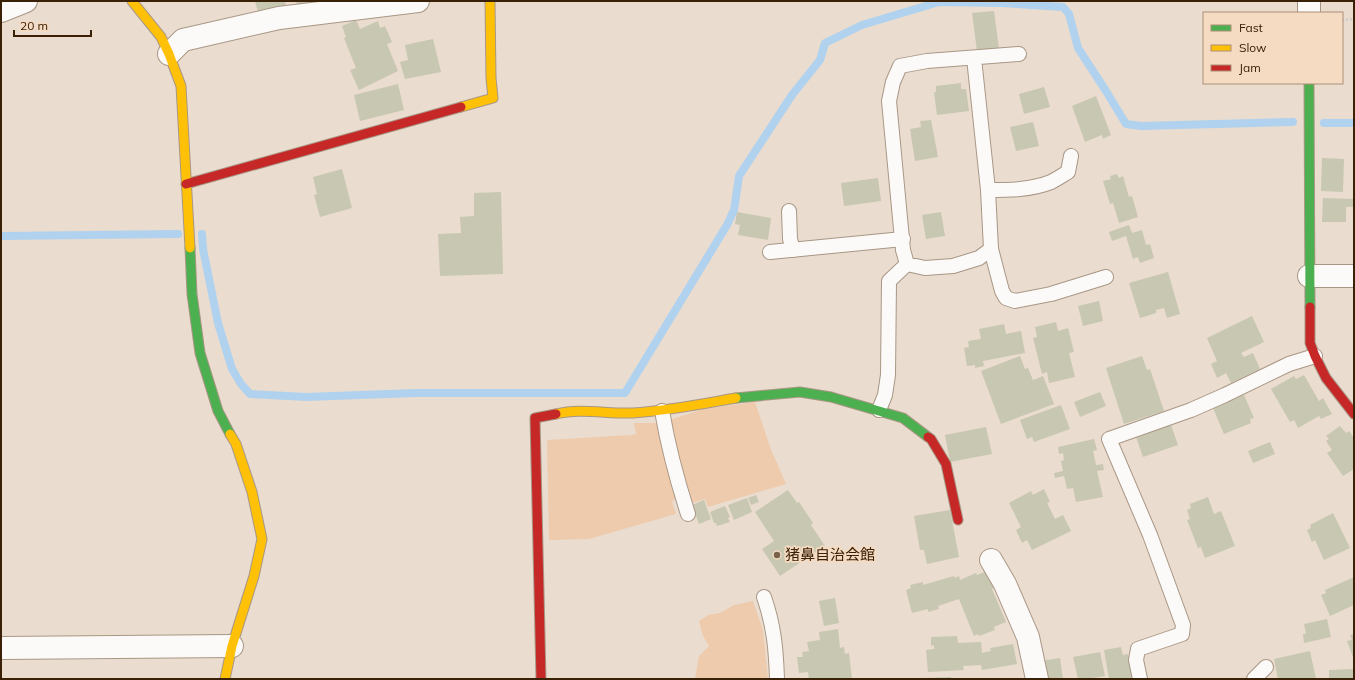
<svg xmlns="http://www.w3.org/2000/svg" width="1355" height="680" font-family="Mulish,'Noto Sans JP',sans-serif">
<rect width="100%" height="100%" fill="#eadccf"/>
<g fill="#eecbac">
<path d="M 755,402 L 770,447 L 786,484 L 708,507 L 705,499 L 689,504 L 667,421 L 703,409 Z"/>
<path d="M 634,423 L 659,423 L 679,498 L 672,501 L 676,514 L 589,539 L 549,540 L 547,440 L 631,435 L 636,434 Z"/>
<path d="M 753,601 L 763,630 L 768,679 L 695,679 L 699,656 L 709,646 L 703,636 L 699,621 L 708,615 L 720,613 L 734,605 Z"/>
</g>
<g fill="none" stroke-linecap="round" stroke-linejoin="round">
<g stroke="#b0d2ee" stroke-width="8">
<path d="M 1324,123 L 1354,123"/>
<path d="M 202,234 L 203,249 L 218,323 L 232,369 L 241,384 L 250,394 L 306,397 L 415,393 L 625,393 L 727,225 L 734,210 L 739,176 L 792,95 L 820,60 L 825,43 L 862,25 L 939,2 L 1002,3 L 1063,7 L 1069,14 L 1078,48 L 1106,91 L 1126,124 L 1141,126 L 1293,122"/>
<path d="M 1,236 L 178,234"/>
</g>
</g>
<g fill="#c8c7b1">
<path d="M 255,1 L 285,1 L 287,11 L 260,19 Z"/>
<path d="M 296,1 L 323,1 L 324,2 L 298,9 Z"/>
<path d="M 994,11 L 999,49 L 977,51 L 972,13 Z"/>
<path d="M 356,20 L 360,29 L 378,21 L 380,28 L 385,26 L 392,42 L 387,44 L 398,71 L 359,90 L 350,70 L 356,68 L 344,38 L 346,37 L 342,26 Z"/>
<path d="M 433,39 L 441,72 L 405,79 L 400,62 L 408,60 L 405,45 Z"/>
<path d="M 961,83 L 961,89 L 966,89 L 969,111 L 937,115 L 934,92 L 936,92 L 936,86 Z"/>
<path d="M 398,84 L 404,110 L 360,121 L 354,95 Z"/>
<path d="M 1044,87 L 1050,107 L 1024,114 L 1019,94 Z"/>
<path d="M 1096,96 L 1111,135 L 1103,139 L 1102,135 L 1085,142 L 1072,106 Z"/>
<path d="M 931,120 L 938,157 L 915,161 L 910,129 L 921,127 L 920,121 Z"/>
<path d="M 1033,122 L 1039,146 L 1016,151 L 1010,127 Z"/>
<path d="M 1322,158 L 1344,159 L 1343,192 L 1321,191 Z"/>
<path d="M 342,169 L 352,208 L 320,217 L 314,195 L 317,194 L 313,177 Z"/>
<path d="M 1117,174 L 1119,178 L 1123,176 L 1129,197 L 1132,196 L 1138,217 L 1119,223 L 1113,203 L 1110,204 L 1103,181 L 1111,179 L 1110,176 Z"/>
<path d="M 878,178 L 881,201 L 844,206 L 841,183 Z"/>
<path d="M 501,192 L 503,274 L 440,276 L 438,234 L 461,233 L 460,217 L 474,216 L 474,193 Z"/>
<path d="M 1323,198 L 1354,199 L 1354,207 L 1346,207 L 1346,222 L 1322,222 Z"/>
<path d="M 737,212 L 771,218 L 768,240 L 738,235 L 740,225 L 735,224 Z"/>
<path d="M 941,212 L 945,236 L 926,239 L 922,215 Z"/>
<path d="M 1129,225 L 1132,233 L 1142,230 L 1146,245 L 1150,244 L 1154,258 L 1140,263 L 1138,257 L 1133,259 L 1126,236 L 1112,241 L 1109,232 Z"/>
<path d="M 1168,272 L 1180,314 L 1167,318 L 1164,308 L 1156,310 L 1156,313 L 1140,318 L 1129,283 Z"/>
<path d="M 1099,301 L 1103,321 L 1083,326 L 1078,306 Z"/>
<path d="M 1252,316 L 1264,342 L 1241,353 L 1244,357 L 1253,353 L 1260,369 L 1231,383 L 1226,373 L 1217,378 L 1211,364 L 1217,361 L 1207,338 Z"/>
<path d="M 1056,322 L 1058,331 L 1068,328 L 1074,352 L 1069,353 L 1075,377 L 1049,383 L 1047,372 L 1042,374 L 1033,338 L 1037,337 L 1035,327 Z"/>
<path d="M 1004,324 L 1006,334 L 1021,331 L 1025,353 L 983,361 L 984,366 L 975,368 L 975,365 L 967,366 L 964,348 L 969,347 L 968,341 L 981,339 L 979,329 Z"/>
<path d="M 1020,356 L 1025,369 L 1028,368 L 1033,380 L 1043,376 L 1054,404 L 1001,424 L 981,371 Z"/>
<path d="M 1142,356 L 1147,370 L 1150,369 L 1164,411 L 1124,424 L 1106,368 Z"/>
<path d="M 1304,375 L 1319,401 L 1323,398 L 1332,414 L 1321,419 L 1319,416 L 1298,428 L 1294,420 L 1290,422 L 1271,389 L 1294,376 L 1296,379 Z"/>
<path d="M 1100,392 L 1106,406 L 1080,417 L 1074,402 Z"/>
<path d="M 1244,395 L 1254,418 L 1250,419 L 1251,423 L 1224,434 L 1213,408 Z"/>
<path d="M 1061,405 L 1070,429 L 1034,442 L 1032,437 L 1027,439 L 1020,420 Z"/>
<path d="M 1170,422 L 1178,445 L 1143,457 L 1135,434 Z"/>
<path d="M 1340,426 L 1346,433 L 1349,431 L 1354,438 L 1354,469 L 1343,476 L 1327,453 L 1332,450 L 1326,441 L 1329,439 L 1326,436 Z"/>
<path d="M 986,427 L 992,454 L 950,462 L 945,435 Z"/>
<path d="M 1094,439 L 1097,450 L 1093,451 L 1096,465 L 1103,464 L 1104,470 L 1097,471 L 1103,497 L 1076,502 L 1073,488 L 1067,489 L 1064,476 L 1055,478 L 1054,473 L 1063,471 L 1061,461 L 1064,460 L 1063,453 L 1059,454 L 1058,447 Z"/>
<path d="M 1270,442 L 1275,454 L 1253,463 L 1248,451 Z"/>
<path d="M 1044,489 L 1050,502 L 1047,503 L 1055,519 L 1063,515 L 1071,531 L 1032,550 L 1027,540 L 1022,543 L 1016,530 L 1021,527 L 1009,503 L 1031,491 L 1033,495 Z"/>
<path d="M 788,490 L 797,503 L 799,502 L 813,523 L 811,525 L 825,546 L 780,576 L 762,549 L 774,541 L 755,512 Z"/>
<path d="M 756,495 L 759,502 L 751,505 L 748,498 Z"/>
<path d="M 1208,497 L 1214,514 L 1221,511 L 1235,546 L 1205,558 L 1201,547 L 1198,548 L 1187,520 L 1190,519 L 1187,510 L 1191,508 L 1190,504 Z"/>
<path d="M 747,498 L 752,512 L 734,520 L 728,505 Z"/>
<path d="M 704,500 L 711,519 L 699,524 L 692,505 Z"/>
<path d="M 725,506 L 730,517 L 728,518 L 730,522 L 717,526 L 716,523 L 714,523 L 710,512 Z"/>
<path d="M 950,510 L 959,557 L 927,564 L 924,550 L 920,550 L 914,516 Z"/>
<path d="M 1333,513 L 1350,548 L 1324,560 L 1315,540 L 1312,542 L 1307,530 L 1311,528 L 1310,525 Z"/>
<path d="M 987,571 L 994,588 L 992,589 L 1006,622 L 994,627 L 995,630 L 979,636 L 978,634 L 974,636 L 959,599 L 938,606 L 939,609 L 928,612 L 928,609 L 912,613 L 906,590 L 911,588 L 910,585 L 923,582 L 923,585 L 954,576 L 955,578 L 959,576 L 960,580 L 976,573 L 977,575 Z"/>
<path d="M 1354,577 L 1354,605 L 1330,616 L 1321,595 L 1326,593 L 1325,590 Z"/>
<path d="M 835,598 L 839,623 L 824,626 L 819,601 Z"/>
<path d="M 1327,619 L 1331,637 L 1304,643 L 1303,634 L 1306,634 L 1304,624 Z"/>
<path d="M 838,629 L 840,648 L 844,647 L 845,654 L 849,653 L 852,679 L 809,679 L 808,672 L 799,673 L 797,657 L 803,657 L 802,652 L 809,651 L 807,642 L 820,640 L 819,632 Z"/>
<path d="M 1354,634 L 1354,660 L 1347,641 L 1352,640 L 1350,635 Z"/>
<path d="M 957,636 L 958,643 L 981,642 L 982,653 L 991,651 L 990,648 L 1013,644 L 1017,664 L 982,670 L 981,665 L 963,666 L 964,670 L 928,672 L 926,650 L 934,649 L 934,645 L 931,646 L 931,637 Z"/>
<path d="M 1121,647 L 1123,655 L 1128,654 L 1133,679 L 1109,679 L 1104,650 Z"/>
<path d="M 1310,651 L 1316,679 L 1278,679 L 1274,659 Z"/>
<path d="M 1100,652 L 1105,676 L 1087,679 L 1078,679 L 1073,657 Z"/>
<path d="M 1060,658 L 1063,679 L 1043,679 L 1040,661 Z"/>
<path d="M 1354,669 L 1354,679 L 1329,679 L 1329,670 Z"/>
<path d="M 951,677 L 951,679 L 923,679 L 923,678 Z"/>
</g>
<g fill="none" stroke-linecap="round" stroke-linejoin="round">
<g stroke="#a99785" stroke-width="16">
<g id="lane">
<path d="M 974,58 L 988,190 L 991,249 L 979,258 L 953,266 L 925,268 L 907,264 L 903,250 L 889,101 L 893,82 L 900,66 L 927,61 L 1019,54"/>
<path d="M 988,190 C 1009,190 1031,190 1051,182 C 1057,179 1063,175 1068,172 L 1071,156"/>
<path d="M 789,211 L 790,239 L 793,250"/>
<path d="M 991,249 L 1002,291 L 1006,298 L 1015,301 L 1051,294 L 1106,277"/>
<path d="M 770,252 L 903,239"/>
<path d="M 879,410 L 885,395 L 888,375 L 889,281 L 907,264"/>
<path d="M 662,411 C 668,446 677,480 688,514"/>
<path d="M 764,597 C 774,626 776,649 777,679"/>
<path d="M 1140,679 L 1136,660 L 1138,649 L 1182,634 L 1183,625 L 1150,535 L 1109,439 L 1191,410 L 1225,395 L 1289,364 L 1315,356"/>
<path d="M 1254,679 L 1266,667"/>
</g>
</g>
<g stroke="#a99785" stroke-width="24">
<g id="street">
<path d="M 1,11 L 26,1"/>
<path d="M 1309,13 L 1309,1"/>
<path d="M 169,54 L 183,40 L 279,18 L 418,1"/>
<path d="M 1309,276 L 1354,276"/>
<path d="M 991,560 L 1005,584 L 1028,637 L 1037,679"/>
<path d="M 1,648 L 232,646"/>
</g>
</g>
<g stroke="#a99785" stroke-width="11">
<g id="fast">
<path d="M 1309,83 L 1310,307"/>
<path d="M 190,248 L 192,294 L 200,353 L 218,411 L 230,434"/>
<path d="M 736,398 L 800,392 L 831,397 L 903,418 L 928,437"/>
</g>
</g>
<g stroke="#a99785" stroke-width="11">
<g id="slow">
<path d="M 132,1 L 161,37 L 169,54 L 181,86 L 190,248"/>
<path d="M 461,107 L 493,98 L 491,78 L 490,1"/>
<path d="M 556,414 C 581,408 607,414 633,413 C 667,411 702,404 736,398"/>
<path d="M 225,679 L 232,646 L 254,576 L 262,539 L 252,492 L 236,444 L 230,434"/>
</g>
</g>
<g stroke="#a99785" stroke-width="11">
<g id="jam">
<path d="M 186,184 L 461,107"/>
<path d="M 1310,307 L 1310,343 L 1315,356 L 1326,378 L 1354,414"/>
<path d="M 928,437 L 931,439 L 946,464 L 958,520"/>
<path d="M 541,679 L 535,418 L 556,414"/>
</g>
</g>
<path stroke="#d2cdc8" stroke-width="2.5" stroke-dasharray="2 2" stroke-linecap="butt" d="M 1342,20 L 1354,19"/>
<use href="#lane" stroke="#fcfaf8" stroke-width="14"/>
<use href="#street" stroke="#fcfaf8" stroke-width="22"/>
<use href="#fast" stroke="#4caf50" stroke-width="9"/>
<use href="#slow" stroke="#ffc107" stroke-width="9"/>
<use href="#jam" stroke="#c62828" stroke-width="9"/>
</g>
<circle fill="#77624c" stroke="#f6dbc3" stroke-width="1.5" cx="777" cy="555" r="4"/>
<g text-anchor="middle" stroke-width="3.5" stroke-linejoin="round" paint-order="stroke">
<g font-size="15" fill="#392006" stroke="#f6dbc3" text-anchor="start">
<text x="785" y="560">猪鼻自治会館</text>
</g>
</g>
<rect width="1355" height="680" fill="none" stroke="#392006" stroke-width="4"/>
<rect x="1203" y="12" width="140" height="72" fill="#f6dbc3" stroke="#aa9077"/>
<rect x="1211" y="25" width="20" height="6" fill="#4caf50" stroke="#aa9077"/>
<text x="1239" y="32" font-size="12" fill="#392006">Fast</text>
<rect x="1211" y="45" width="20" height="6" fill="#ffc107" stroke="#aa9077"/>
<text x="1239" y="52" font-size="12" fill="#392006">Slow</text>
<rect x="1211" y="65" width="20" height="6" fill="#c62828" stroke="#aa9077"/>
<text x="1239" y="72" font-size="12" fill="#392006">Jam</text>
<path d="M14 30v6h77v-6" fill="none" stroke="#392006" stroke-width="2"/>
<text x="20" y="30" font-size="12" fill="#392006" stroke="#f6dbc3" stroke-width="3" paint-order="stroke">20 m</text>
</svg>
